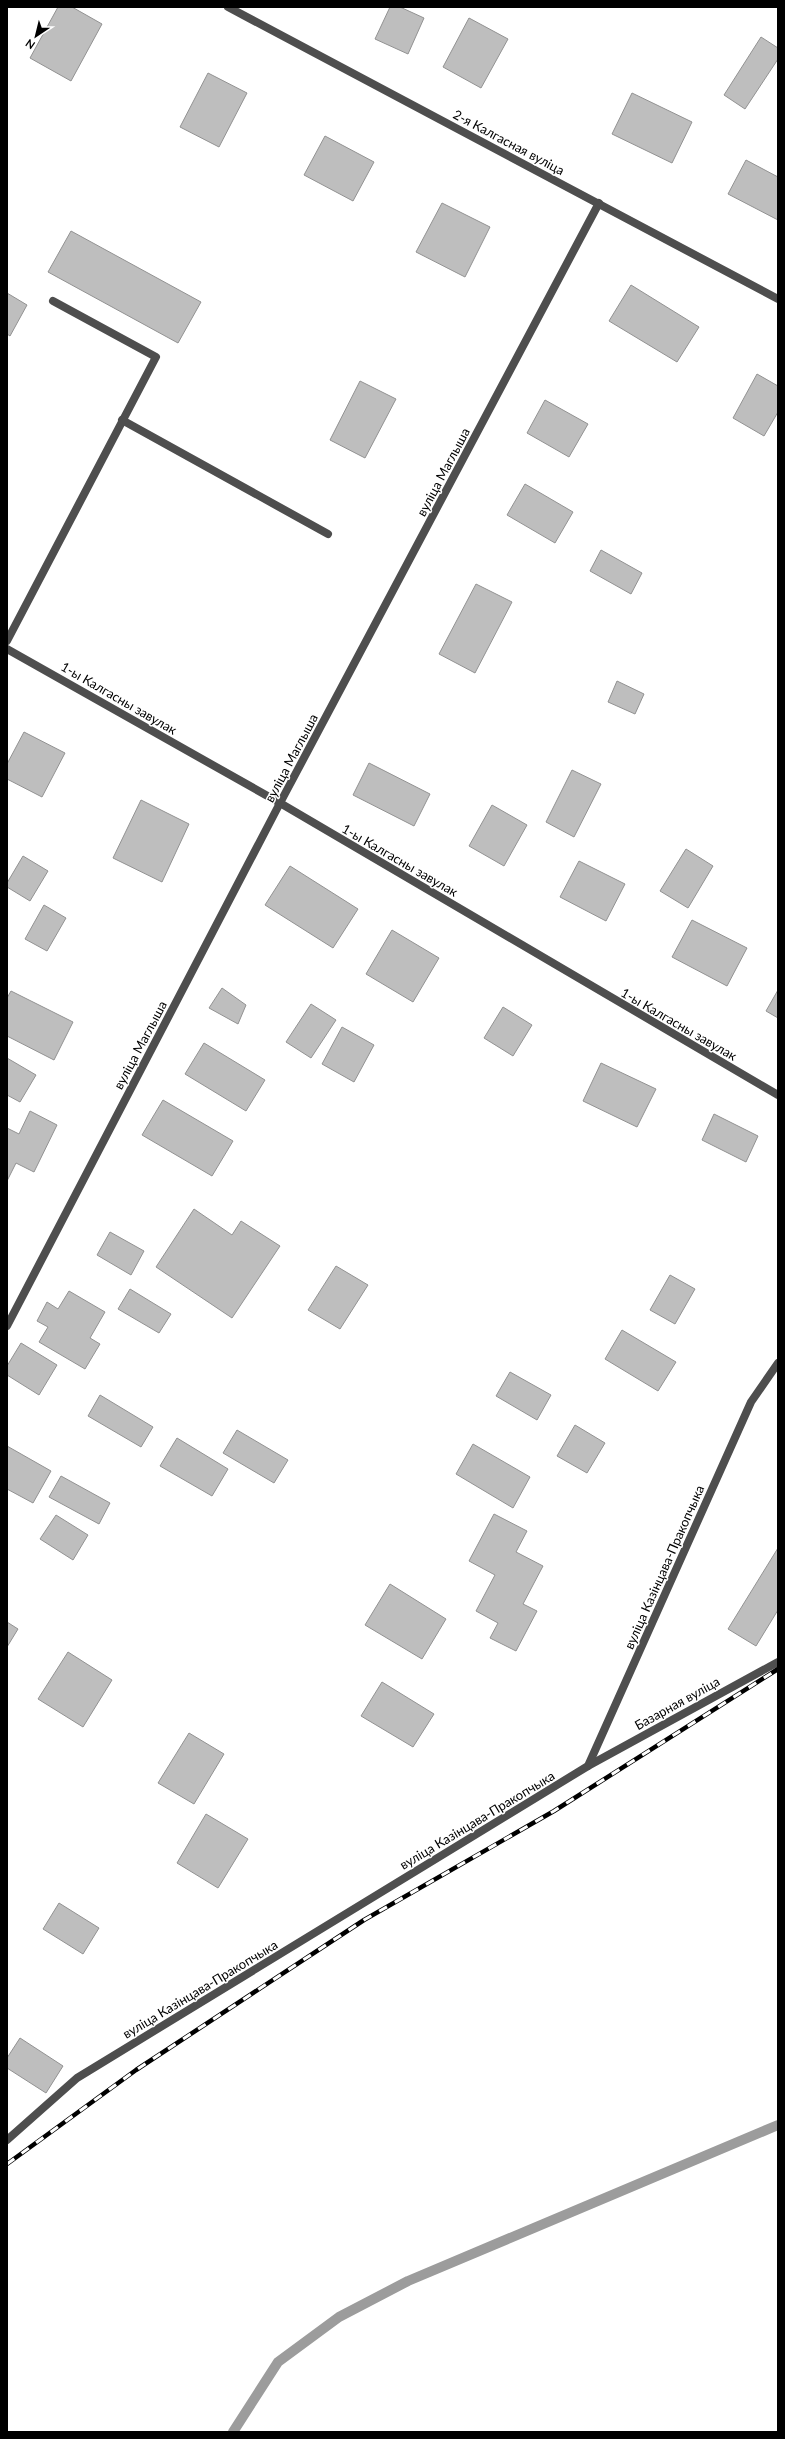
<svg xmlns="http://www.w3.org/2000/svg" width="785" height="2439" font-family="Lato,sans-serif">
<rect width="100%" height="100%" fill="#fff"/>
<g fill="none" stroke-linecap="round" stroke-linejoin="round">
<path stroke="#9c9c9c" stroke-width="10" d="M 233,2432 L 278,2362 L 339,2317 L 408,2281 L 778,2125"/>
</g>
<g fill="#bebebe" stroke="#929292">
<path d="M 58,7 L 72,7 L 102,24 L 71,81 L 30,58 Z"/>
<path d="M 390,7 L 400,7 L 424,18 L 408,54 L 375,39 Z"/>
<path d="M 469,18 L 508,39 L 481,88 L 443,67 Z"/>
<path d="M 761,37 L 778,48 L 778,59 L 745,109 L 724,95 Z"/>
<path d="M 208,73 L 247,93 L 219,147 L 180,127 Z"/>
<path d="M 632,93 L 692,122 L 672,163 L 612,134 Z"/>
<path d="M 325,136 L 374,162 L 353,201 L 304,175 Z"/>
<path d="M 746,160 L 778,177 L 778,220 L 728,194 Z"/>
<path d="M 442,203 L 490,227 L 465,277 L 416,252 Z"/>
<path d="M 71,231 L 201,302 L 178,343 L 48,272 Z"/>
<path d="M 631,285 L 699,327 L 677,362 L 609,321 Z"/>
<path d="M 7,293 L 27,305 L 10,336 L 7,334 Z"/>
<path d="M 757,374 L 778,386 L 778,412 L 764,436 L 733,418 Z"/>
<path d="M 360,381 L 396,399 L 365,458 L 330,440 Z"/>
<path d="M 545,400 L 588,424 L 569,457 L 527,433 Z"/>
<path d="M 525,484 L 573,512 L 555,543 L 507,515 Z"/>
<path d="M 601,550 L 642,573 L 631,594 L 590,571 Z"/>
<path d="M 476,584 L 512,602 L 475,673 L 439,654 Z"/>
<path d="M 617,681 L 644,694 L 635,714 L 608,702 Z"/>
<path d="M 24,732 L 65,753 L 42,797 L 7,779 L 7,764 Z"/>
<path d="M 369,763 L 430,794 L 414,826 L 353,795 Z"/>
<path d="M 572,770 L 601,784 L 574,837 L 546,822 Z"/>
<path d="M 141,800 L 189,824 L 162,882 L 113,858 Z"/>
<path d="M 492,805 L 527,825 L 504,866 L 469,846 Z"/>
<path d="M 686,849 L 713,866 L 688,908 L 660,891 Z"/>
<path d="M 23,856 L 48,871 L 30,901 L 7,887 L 7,883 Z"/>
<path d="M 579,861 L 625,884 L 606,921 L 560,897 Z"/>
<path d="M 290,866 L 358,909 L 333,948 L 265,905 Z"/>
<path d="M 44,905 L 66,918 L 47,951 L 25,939 Z"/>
<path d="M 692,920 L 747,948 L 727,986 L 672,957 Z"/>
<path d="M 392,930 L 439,958 L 413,1002 L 366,974 Z"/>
<path d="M 222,988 L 246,1005 L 238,1024 L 209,1008 Z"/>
<path d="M 778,990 L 778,1018 L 766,1011 Z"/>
<path d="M 11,991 L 73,1022 L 54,1060 L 7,1036 L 7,998 Z"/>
<path d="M 311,1004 L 336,1020 L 311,1058 L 286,1042 Z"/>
<path d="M 503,1007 L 532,1025 L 513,1056 L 484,1038 Z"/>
<path d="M 342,1027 L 374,1045 L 354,1082 L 322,1064 Z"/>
<path d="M 204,1043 L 265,1080 L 246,1111 L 185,1074 Z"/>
<path d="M 7,1058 L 36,1075 L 20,1102 L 7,1095 Z"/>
<path d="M 601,1063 L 656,1089 L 637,1127 L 583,1101 Z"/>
<path d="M 163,1100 L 233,1141 L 212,1176 L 142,1135 Z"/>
<path d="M 30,1111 L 57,1125 L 34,1172 L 16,1163 L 7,1181 L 7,1128 L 19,1134 Z"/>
<path d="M 714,1114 L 758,1136 L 746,1162 L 702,1140 Z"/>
<path d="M 194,1209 L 232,1235 L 241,1221 L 280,1246 L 232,1318 L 156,1267 Z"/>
<path d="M 110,1232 L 144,1251 L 131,1275 L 97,1255 Z"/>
<path d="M 336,1266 L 368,1285 L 340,1329 L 308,1310 Z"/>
<path d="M 670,1275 L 695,1289 L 675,1324 L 650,1310 Z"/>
<path d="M 130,1289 L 171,1314 L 159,1333 L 118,1309 Z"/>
<path d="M 69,1291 L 105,1312 L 90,1338 L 100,1344 L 85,1369 L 39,1342 L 48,1327 L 37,1321 L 47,1302 L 58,1309 Z"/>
<path d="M 622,1330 L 676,1362 L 658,1391 L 605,1359 Z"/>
<path d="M 21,1343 L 57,1365 L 39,1395 L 7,1375 L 7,1366 Z"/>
<path d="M 510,1372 L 551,1395 L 537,1420 L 496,1396 Z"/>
<path d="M 100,1395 L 153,1427 L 141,1447 L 88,1416 Z"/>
<path d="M 575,1425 L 605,1443 L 587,1473 L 557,1456 Z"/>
<path d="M 237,1430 L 288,1460 L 274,1483 L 223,1453 Z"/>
<path d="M 177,1438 L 228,1469 L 212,1496 L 160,1466 Z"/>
<path d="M 473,1444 L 530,1477 L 513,1508 L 456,1474 Z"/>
<path d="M 7,1446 L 51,1471 L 33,1503 L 7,1489 Z"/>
<path d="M 61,1476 L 110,1503 L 99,1524 L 49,1497 Z"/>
<path d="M 494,1514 L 527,1531 L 516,1552 L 543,1566 L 523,1604 L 537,1611 L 516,1651 L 490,1638 L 498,1623 L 476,1611 L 495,1575 L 469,1561 Z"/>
<path d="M 56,1515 L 88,1535 L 73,1560 L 40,1539 Z"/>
<path d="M 778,1548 L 778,1610 L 756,1646 L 728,1629 Z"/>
<path d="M 390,1584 L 446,1619 L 422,1659 L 365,1625 Z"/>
<path d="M 7,1622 L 18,1629 L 7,1647 Z"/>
<path d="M 68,1652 L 112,1680 L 83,1727 L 38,1699 Z"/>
<path d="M 382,1682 L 434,1714 L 413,1747 L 361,1716 Z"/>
<path d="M 189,1733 L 224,1754 L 194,1804 L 158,1783 Z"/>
<path d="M 206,1814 L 248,1839 L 218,1888 L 177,1863 Z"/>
<path d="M 59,1903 L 99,1928 L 83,1954 L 43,1929 Z"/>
<path d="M 20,2038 L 63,2066 L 46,2093 L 7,2068 L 7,2058 Z"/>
</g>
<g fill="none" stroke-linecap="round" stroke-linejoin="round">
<g stroke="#4e4e4e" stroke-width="8">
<path d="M 122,420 L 328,534"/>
<path d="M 7,641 L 156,357 L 53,301"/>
</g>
<g stroke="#4e4e4e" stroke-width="8">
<path d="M 7,649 L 280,803 L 778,1095"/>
<path d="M 7,1326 L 280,803 L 599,203"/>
<path d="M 588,1766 L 778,1662"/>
<path d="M 7,2140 L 77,2078 L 588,1766 L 751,1402 L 778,1363"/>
</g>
<path stroke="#4e4e4e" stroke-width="8" d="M 228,7 L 778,299"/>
<g stroke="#000" stroke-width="4.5">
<path id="rail" d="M 7,2164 L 136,2070 L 364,1920 L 554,1811 L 778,1669"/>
</g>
<use href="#rail" stroke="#fff" stroke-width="3" stroke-dasharray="9" stroke-linecap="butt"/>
</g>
<g text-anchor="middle" stroke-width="3" stroke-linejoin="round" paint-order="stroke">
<g font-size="13" fill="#000" stroke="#fff">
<text transform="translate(509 142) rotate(28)" y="5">2-я Калгасная вуліца</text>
<text transform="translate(443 472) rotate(-62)" y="5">вуліца Маглыша</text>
<text transform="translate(119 698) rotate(30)" y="5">1-ы Калгасны завулак</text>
<text transform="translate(291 758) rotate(-62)" y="5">вуліца Маглыша</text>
<text transform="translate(400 860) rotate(30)" y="5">1-ы Калгасны завулак</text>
<text transform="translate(679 1024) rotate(30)" y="5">1-ы Калгасны завулак</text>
<text transform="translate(140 1045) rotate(-62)" y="5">вуліца Маглыша</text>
<text transform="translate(664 1567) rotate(-66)" y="5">вуліца Казінцава-Пракопчыка</text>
<text transform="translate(677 1703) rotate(-29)" y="5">Базарная вуліца</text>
<text transform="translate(477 1820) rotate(-31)" y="5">вуліца Казінцава-Пракопчыка</text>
<text transform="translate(200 1989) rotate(-31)" y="5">вуліца Казінцава-Пракопчыка</text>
</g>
</g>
<rect width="785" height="2439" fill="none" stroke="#000000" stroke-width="16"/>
<g transform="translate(36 36) rotate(215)" stroke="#ffffff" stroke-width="3" paint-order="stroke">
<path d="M0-3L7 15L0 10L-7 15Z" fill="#000000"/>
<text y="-6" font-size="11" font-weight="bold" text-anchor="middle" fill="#000000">N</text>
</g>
</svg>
